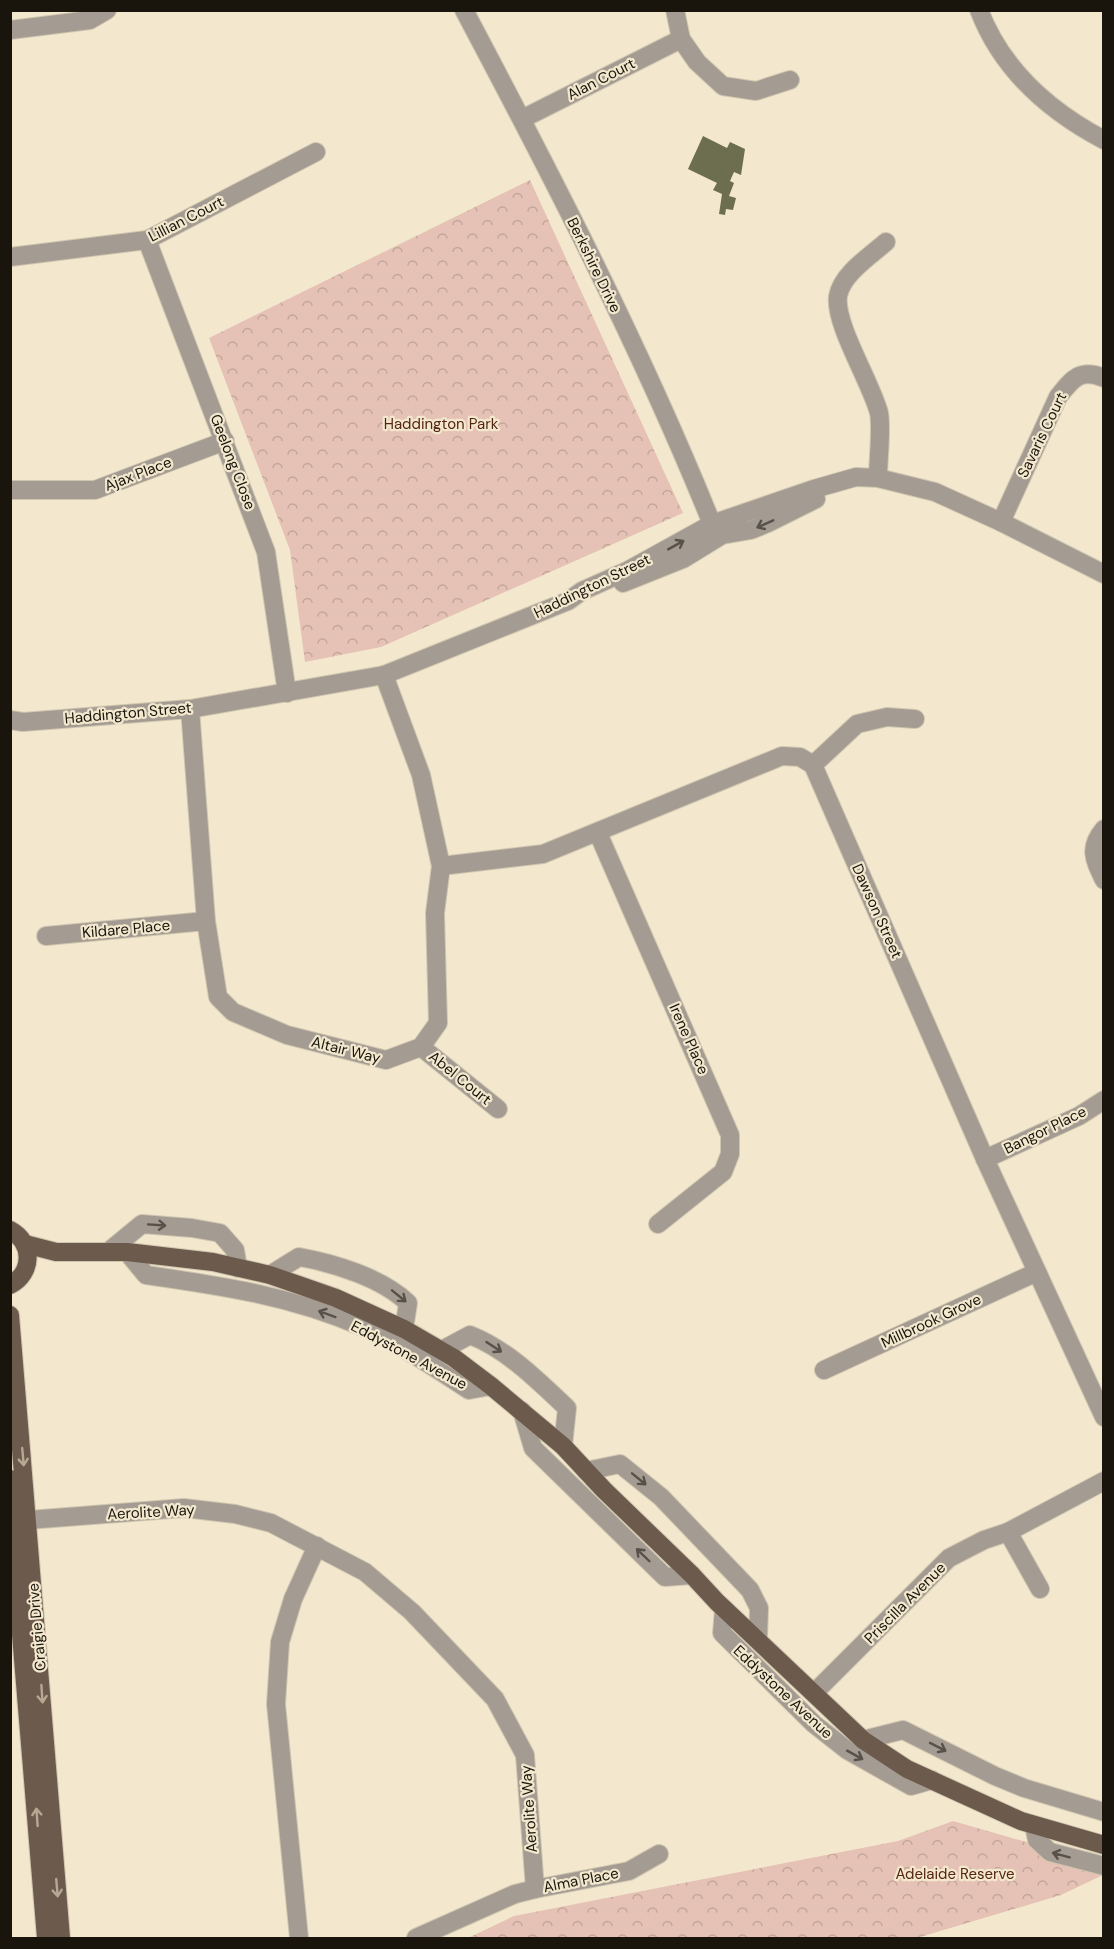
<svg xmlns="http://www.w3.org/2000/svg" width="1114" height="1949" font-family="'DM Sans',sans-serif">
<defs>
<pattern id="forest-crowns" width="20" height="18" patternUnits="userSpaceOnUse" patternTransform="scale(1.5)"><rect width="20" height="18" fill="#e5c2b5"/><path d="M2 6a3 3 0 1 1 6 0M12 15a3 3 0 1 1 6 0" fill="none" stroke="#c4a69a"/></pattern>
</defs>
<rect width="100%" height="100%" fill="#f3e8ce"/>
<g fill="url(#forest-crowns)">
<path d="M 530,180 L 683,513 L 381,647 L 305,662 L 290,550 L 209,338 Z"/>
<path d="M 953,1821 L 1103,1864 L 1103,1875 L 1061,1895 L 917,1938 L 468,1938 L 514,1916 L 898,1841 Z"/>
</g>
<path fill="#6c6e4f" d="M 703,136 L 727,148 L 730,142 L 745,149 L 741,175 L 734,172 L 730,181 L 734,183 L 729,196 L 736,198 L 733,210 L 726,209 L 725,215 L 719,214 L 722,194 L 713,190 L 717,183 L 688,169 Z"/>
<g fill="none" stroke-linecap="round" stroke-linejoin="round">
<g stroke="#d0c6af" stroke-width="20">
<g id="minor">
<path d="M 464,10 C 553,178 641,348 712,524"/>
<path d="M 675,10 L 681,39 L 697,62 L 723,86 L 756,91 L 790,80"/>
<path d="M 979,10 C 1002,70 1049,111 1104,140"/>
<path d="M 10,30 L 90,20 L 107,10"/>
<path d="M 522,119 L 681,39"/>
<path d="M 147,240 L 266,552 L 287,693"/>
<path d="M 10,257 L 147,240 L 316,152"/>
<path d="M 878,478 C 878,460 882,429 879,413 C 871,382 834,324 838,296 C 842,274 870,256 886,242"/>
<path d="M 11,490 L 95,490 L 225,441"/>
<path d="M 1001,522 L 1058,397 C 1072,379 1080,368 1104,378"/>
<path d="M 623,583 L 683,559 L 722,535 L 751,530 L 768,523 L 816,499"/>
<path d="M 190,709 L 206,921 L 218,997 L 233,1012 L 287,1035 L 386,1060 L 421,1047 L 438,1023 L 435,913 L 441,866 L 421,775 L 384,675"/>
<path d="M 10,720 L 23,722 L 190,709 L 384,675 L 568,601 L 582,591 L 627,571 L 712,524 L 814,489 L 856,477 L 878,478 L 935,492 L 1001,522 L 1104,574"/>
<path d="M 813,765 L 857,724 L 887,717 L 915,719"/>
<path d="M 1104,829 C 1088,848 1094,859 1104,880"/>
<path d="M 598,833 L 730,1135 L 730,1154 L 723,1172 L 658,1224"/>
<path d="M 441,866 L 543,854 L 782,756 L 800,757 L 813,765 L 985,1159 L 1104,1417"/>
<path d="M 46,936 L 206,921"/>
<path d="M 421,1047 L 498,1109"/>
<path d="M 985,1159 L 1079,1116 L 1104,1100"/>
<path d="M 108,1252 L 142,1224 L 192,1228 L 220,1233 L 235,1250 L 238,1268"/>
<path d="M 127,1252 L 146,1275 C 223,1286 291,1296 363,1327 C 400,1344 435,1368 469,1390 L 491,1386"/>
<path d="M 270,1275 L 299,1257 C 334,1263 382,1278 408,1303 L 404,1329"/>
<path d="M 442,1350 L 470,1335 C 508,1350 537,1380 567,1408 L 563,1446"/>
<path d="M 824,1370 L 1037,1272"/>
<path d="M 522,1411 L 533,1448 L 665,1577 L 692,1575"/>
<path d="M 586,1471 L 620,1464 L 661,1497 L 750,1590 L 759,1608 L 758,1639"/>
<path d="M 15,1521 L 184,1508 L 235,1514 L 271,1523 L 365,1572 L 412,1612 L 495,1699 L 525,1755 L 535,1889 L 515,1894 L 416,1938"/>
<path d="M 1008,1532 L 1040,1589"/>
<path d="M 724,1609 L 722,1633 L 814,1724 L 847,1750 L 911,1786 L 932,1780"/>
<path d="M 814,1693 L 949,1558 L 984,1540 L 1008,1532 L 1104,1481"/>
<path d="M 863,1740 L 903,1730 L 995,1776 L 1024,1788 L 1104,1812"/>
<path d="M 1034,1826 L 1037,1840 L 1050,1852 L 1104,1866"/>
<path d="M 535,1889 L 629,1871 L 659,1854"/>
<path d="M 299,1938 L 276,1704 L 280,1642 L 293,1599 L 317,1546"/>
</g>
</g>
<g stroke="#d0c6af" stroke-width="20">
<g id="major">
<path d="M 10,1230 C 34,1243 33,1273 10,1285"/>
<path d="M 25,1244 L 56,1252 L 127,1252 L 213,1262 L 270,1275 L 336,1298 L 404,1329 L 454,1358 L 491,1386 L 563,1446 L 604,1490 L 692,1575 L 717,1602 L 863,1740 L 907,1769 L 1021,1821 L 1104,1845"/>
<path d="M 10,1315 L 61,1938"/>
<path d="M 10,1479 L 18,1598 L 46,1938"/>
</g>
</g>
<use href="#minor" stroke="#a49b93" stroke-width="18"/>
<use href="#major" stroke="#6c5b4d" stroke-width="18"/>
</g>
<defs><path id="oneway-shaft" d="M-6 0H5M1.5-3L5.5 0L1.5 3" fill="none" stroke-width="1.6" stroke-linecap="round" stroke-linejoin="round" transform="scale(1.5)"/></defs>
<g stroke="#585149">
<use href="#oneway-shaft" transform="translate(765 524) rotate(156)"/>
<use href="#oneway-shaft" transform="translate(676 545) rotate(-29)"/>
<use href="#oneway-shaft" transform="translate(157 1225) rotate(4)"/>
<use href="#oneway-shaft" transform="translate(399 1296) rotate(39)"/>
<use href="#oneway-shaft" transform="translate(327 1314) rotate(-160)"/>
<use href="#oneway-shaft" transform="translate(494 1347) rotate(33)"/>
<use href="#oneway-shaft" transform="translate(639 1479) rotate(39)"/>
<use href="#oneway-shaft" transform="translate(643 1555) rotate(-136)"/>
<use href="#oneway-shaft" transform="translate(938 1747) rotate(27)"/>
<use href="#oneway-shaft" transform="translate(855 1755) rotate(29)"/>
<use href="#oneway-shaft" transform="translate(1061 1855) rotate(-165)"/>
</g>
<g stroke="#b6a994">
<use href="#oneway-shaft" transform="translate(23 1457) rotate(85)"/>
<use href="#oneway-shaft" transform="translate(42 1694) rotate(86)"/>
<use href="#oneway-shaft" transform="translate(37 1817) rotate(-94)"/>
<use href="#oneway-shaft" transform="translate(57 1888) rotate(85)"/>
</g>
<g text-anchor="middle" stroke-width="4.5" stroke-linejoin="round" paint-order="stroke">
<g font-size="15" fill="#19150c" stroke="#f3e8ce">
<text transform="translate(601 79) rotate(-27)" y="5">Alan Court</text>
<text transform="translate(186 219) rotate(-27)" y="5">Lillian Court</text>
<text transform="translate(594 265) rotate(64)" y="5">Berkshire Drive</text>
<text transform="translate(1042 435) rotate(-64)" y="5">Savaris Court</text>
<text transform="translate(233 462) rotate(69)" y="5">Geelong Close</text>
<text transform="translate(138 474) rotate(-21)" y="5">Ajax Place</text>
<text transform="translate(592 586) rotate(-26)" y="5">Haddington Street</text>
<text transform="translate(128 713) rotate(-5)" y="5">Haddington Street</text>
<text transform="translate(877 911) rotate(66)" y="5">Dawson Street</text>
<text transform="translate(126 929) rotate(-5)" y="5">Kildare Place</text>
<text transform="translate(689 1039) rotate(66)" y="5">Irene Place</text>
<text transform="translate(346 1050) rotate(14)" y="5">Altair Way</text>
<text transform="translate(460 1078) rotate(39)" y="5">Abel Court</text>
<text transform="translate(1045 1130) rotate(-26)" y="5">Bangor Place</text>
<text transform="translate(931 1321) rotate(-25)" y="5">Millbrook Grove</text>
<text transform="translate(409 1355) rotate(28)" y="5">Eddystone Avenue</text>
<text transform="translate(151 1512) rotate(-3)" y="5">Aerolite Way</text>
<text transform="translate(905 1603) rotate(-45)" y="5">Priscilla Avenue</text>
<text transform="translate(37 1627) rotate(-95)" y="5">Craigie Drive</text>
<text transform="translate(783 1692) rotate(43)" y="5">Eddystone Avenue</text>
<text transform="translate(529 1809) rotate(-94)" y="5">Aerolite Way</text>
<text transform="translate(581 1880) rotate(-11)" y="5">Alma Place</text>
</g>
<g font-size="15" fill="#552514" stroke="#f3e8ce">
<text x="441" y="429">Haddington Park</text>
<text x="955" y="1879">Adelaide Reserve</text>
</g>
</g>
<rect width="1114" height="1949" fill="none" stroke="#19150c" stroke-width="24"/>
</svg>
